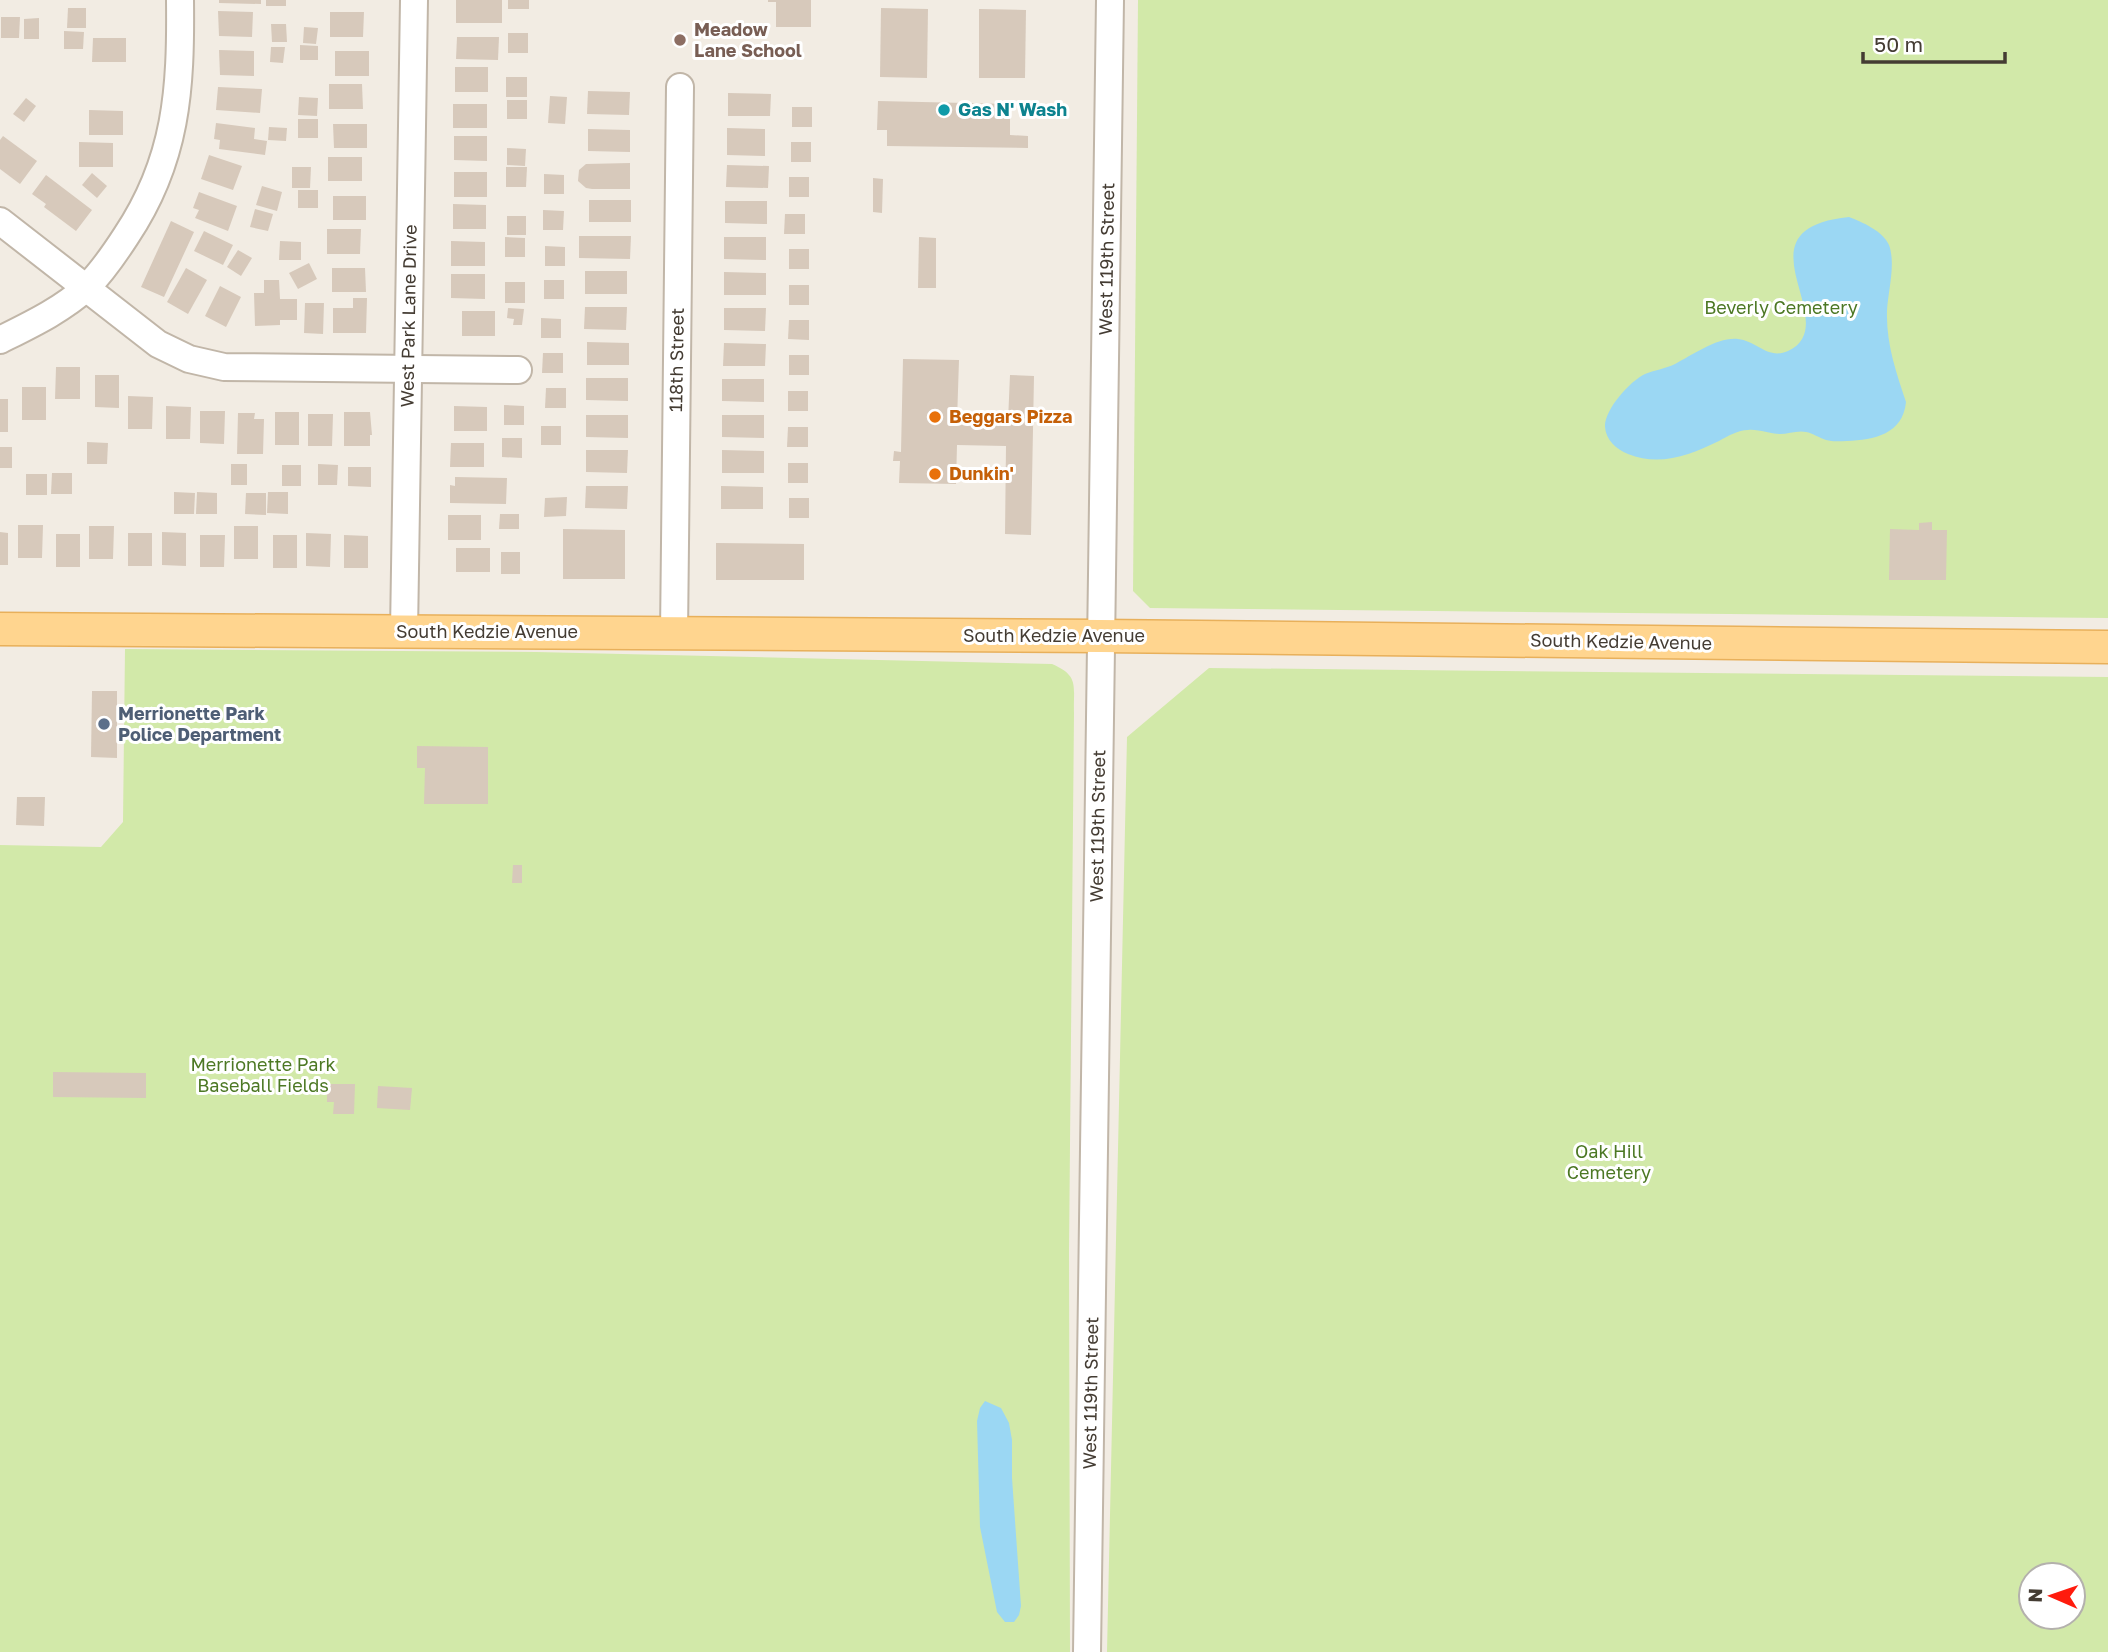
<svg xmlns="http://www.w3.org/2000/svg" width="2108" height="1652" font-family="'Golos Text',sans-serif">
<rect width="100%" height="100%" fill="#f2ece3"/>
<g fill="#d2e9a9" fill-rule="evenodd">
<path d="M 1138,0 L 2108,0 L 2108,618 L 1150,608 L 1133,591 Z"/>
<path d="M 125,649 L 536,652 L 1052,664 C 1080,676 1073,686 1074,713 L 1069,1253 L 1070,1652 L 0,1652 L 0,845 L 101,847 L 123,822 Z"/>
<path d="M 1209,668 L 2108,677 L 2108,1652 L 1107,1652 L 1127,737 ZM 2031,1575 L 2073,1575 L 2073,1617 L 2031,1617 Z"/>
</g>
<g fill="#9bd7f3">
<path d="M 1849,217 C 1862,222 1883,231 1889,245 C 1896,264 1888,291 1887,311 C 1886,343 1896,372 1906,402 C 1903,434 1874,440 1847,441 C 1840,441 1833,442 1826,440 C 1819,438 1813,433 1806,432 C 1798,430 1788,434 1780,434 C 1769,434 1759,429 1748,430 C 1738,430 1728,436 1719,441 C 1690,455 1660,467 1628,454 C 1616,449 1606,440 1605,427 C 1604,410 1630,381 1645,374 C 1654,370 1665,369 1675,364 C 1693,355 1717,337 1738,339 C 1757,341 1768,360 1788,351 C 1847,323 1731,229 1849,217 Z"/>
<path d="M 985,1401 L 1001,1408 L 1009,1423 L 1012,1440 L 1012,1478 L 1021,1606 L 1019,1615 L 1014,1622 L 1005,1622 L 997,1612 L 980,1527 L 977,1421 L 980,1408 Z"/>
</g>
<g fill="#d7c9bb">
<path d="M 219,0 L 261,0 L 261,4 L 219,3 Z"/>
<rect x="266" y="0" width="20" height="6"/>
<rect x="456" y="0" width="46" height="23"/>
<rect x="508" y="0" width="21" height="9"/>
<path d="M 768,0 L 811,0 L 811,27 L 776,27 L 776,2 L 768,2 Z"/>
<path d="M 68,8 L 86,8 L 86,28 L 67,28 Z"/>
<path d="M 881,8 L 928,9 L 927,78 L 880,77 Z"/>
<path d="M 979,9 L 1026,10 L 1025,78 L 979,78 Z"/>
<path d="M 218,11 L 253,12 L 252,37 L 219,36 Z"/>
<path d="M 330,12 L 364,12 L 363,37 L 330,37 Z"/>
<path d="M 1,17 L 20,17 L 19,38 L 1,38 Z"/>
<path d="M 39,18 L 39,39 L 24,39 L 24,19 Z"/>
<path d="M 271,24 L 286,24 L 287,42 L 272,42 Z"/>
<path d="M 304,27 L 318,28 L 316,44 L 303,43 Z"/>
<path d="M 64,31 L 84,32 L 83,49 L 64,49 Z"/>
<rect x="508" y="33" width="20" height="20"/>
<path d="M 457,37 L 499,37 L 498,60 L 456,59 Z"/>
<path d="M 93,38 L 126,38 L 126,62 L 92,62 Z"/>
<path d="M 300,45 L 318,46 L 318,60 L 300,60 Z"/>
<path d="M 271,47 L 285,47 L 283,63 L 270,62 Z"/>
<path d="M 219,50 L 254,51 L 254,76 L 220,75 Z"/>
<rect x="335" y="51" width="34" height="25"/>
<rect x="455" y="67" width="33" height="25"/>
<rect x="506" y="77" width="21" height="20"/>
<path d="M 329,84 L 362,84 L 363,109 L 329,109 Z"/>
<path d="M 218,87 L 262,89 L 260,113 L 216,110 Z"/>
<path d="M 588,91 L 630,92 L 629,115 L 587,114 Z"/>
<path d="M 728,93 L 771,94 L 770,116 L 728,116 Z"/>
<path d="M 550,96 L 567,97 L 565,124 L 548,123 Z"/>
<path d="M 299,97 L 318,98 L 317,116 L 298,115 Z"/>
<path d="M 26,98 L 36,106 L 24,122 L 13,114 Z"/>
<rect x="507" y="100" width="20" height="19"/>
<path d="M 878,101 L 1010,104 L 1010,135 L 1028,136 L 1028,148 L 887,146 L 887,130 L 877,130 Z"/>
<rect x="453" y="104" width="34" height="24"/>
<rect x="792" y="107" width="20" height="20"/>
<path d="M 89,110 L 123,111 L 123,135 L 89,135 Z"/>
<rect x="298" y="119" width="20" height="19"/>
<path d="M 216,123 L 255,128 L 254,139 L 267,141 L 265,155 L 219,149 L 220,140 L 214,139 Z"/>
<path d="M 333,124 L 367,124 L 367,148 L 334,148 Z"/>
<path d="M 269,127 L 287,128 L 286,141 L 268,140 Z"/>
<path d="M 727,128 L 765,129 L 765,156 L 727,155 Z"/>
<path d="M 588,129 L 630,130 L 630,152 L 588,151 Z"/>
<path d="M 3,136 L 37,161 L 20,184 L 0,169 L 0,140 Z"/>
<path d="M 454,136 L 487,136 L 487,161 L 454,160 Z"/>
<path d="M 79,142 L 113,143 L 113,167 L 79,167 Z"/>
<rect x="791" y="142" width="20" height="20"/>
<path d="M 507,148 L 526,149 L 525,166 L 507,165 Z"/>
<path d="M 209,155 L 242,166 L 233,190 L 201,179 Z"/>
<rect x="328" y="157" width="34" height="24"/>
<path d="M 630,163 L 630,189 L 592,189 L 586,188 L 578,181 L 579,170 L 586,164 Z"/>
<path d="M 727,165 L 769,166 L 768,188 L 726,187 Z"/>
<path d="M 292,167 L 311,167 L 310,188 L 292,188 Z"/>
<path d="M 506,167 L 527,167 L 526,187 L 506,187 Z"/>
<rect x="454" y="172" width="33" height="25"/>
<path d="M 92,173 L 107,186 L 97,198 L 82,185 Z"/>
<path d="M 544,174 L 564,175 L 564,194 L 544,194 Z"/>
<path d="M 46,175 L 92,210 L 76,231 L 44,207 L 46,204 L 32,194 Z"/>
<rect x="789" y="177" width="20" height="20"/>
<path d="M 873,178 L 883,179 L 882,213 L 873,212 Z"/>
<path d="M 262,186 L 282,192 L 277,211 L 256,205 Z"/>
<rect x="298" y="190" width="20" height="18"/>
<path d="M 199,192 L 237,206 L 228,231 L 195,218 L 199,210 L 193,208 Z"/>
<rect x="333" y="196" width="33" height="24"/>
<rect x="589" y="200" width="42" height="22"/>
<path d="M 725,201 L 767,201 L 767,224 L 725,223 Z"/>
<path d="M 453,204 L 486,205 L 486,229 L 453,229 Z"/>
<path d="M 255,209 L 273,214 L 268,231 L 250,227 Z"/>
<path d="M 543,210 L 564,211 L 563,230 L 543,230 Z"/>
<path d="M 785,214 L 805,214 L 805,234 L 784,234 Z"/>
<rect x="507" y="216" width="19" height="19"/>
<path d="M 171,221 L 194,232 L 164,297 L 141,287 Z"/>
<path d="M 327,229 L 361,229 L 360,254 L 327,254 Z"/>
<path d="M 204,231 L 233,245 L 223,265 L 194,251 Z"/>
<path d="M 579,236 L 631,236 L 630,259 L 579,258 Z"/>
<path d="M 505,237 L 525,238 L 525,257 L 505,257 Z"/>
<path d="M 724,237 L 766,237 L 766,260 L 724,259 Z"/>
<path d="M 919,237 L 936,238 L 936,288 L 918,288 Z"/>
<path d="M 280,241 L 301,242 L 301,260 L 279,260 Z"/>
<path d="M 451,241 L 485,242 L 485,266 L 451,266 Z"/>
<path d="M 545,246 L 565,247 L 565,266 L 545,266 Z"/>
<rect x="789" y="249" width="20" height="20"/>
<path d="M 238,250 L 252,258 L 241,276 L 227,267 Z"/>
<path d="M 309,263 L 317,279 L 298,289 L 289,273 Z"/>
<path d="M 186,268 L 207,280 L 188,314 L 167,302 Z"/>
<path d="M 332,268 L 365,268 L 366,292 L 332,292 Z"/>
<rect x="585" y="271" width="42" height="23"/>
<path d="M 724,272 L 766,273 L 766,295 L 724,295 Z"/>
<path d="M 451,274 L 485,274 L 485,299 L 451,298 Z"/>
<path d="M 264,280 L 279,280 L 280,299 L 297,299 L 297,320 L 280,320 L 280,325 L 255,326 L 254,293 L 264,293 Z"/>
<rect x="544" y="280" width="20" height="19"/>
<rect x="505" y="282" width="20" height="21"/>
<rect x="789" y="285" width="20" height="20"/>
<path d="M 220,286 L 241,297 L 226,327 L 205,316 Z"/>
<path d="M 353,298 L 367,298 L 366,333 L 333,333 L 333,308 L 353,308 Z"/>
<path d="M 305,303 L 324,303 L 323,334 L 304,333 Z"/>
<path d="M 585,307 L 627,307 L 626,330 L 584,329 Z"/>
<path d="M 508,308 L 524,309 L 522,325 L 513,325 L 514,319 L 507,318 Z"/>
<path d="M 724,308 L 766,308 L 765,331 L 724,330 Z"/>
<rect x="462" y="311" width="33" height="25"/>
<path d="M 541,318 L 561,319 L 561,338 L 541,338 Z"/>
<path d="M 789,320 L 809,320 L 809,340 L 788,339 Z"/>
<path d="M 587,342 L 629,343 L 629,365 L 587,365 Z"/>
<path d="M 724,343 L 766,344 L 765,366 L 723,366 Z"/>
<path d="M 543,353 L 563,353 L 563,373 L 542,373 Z"/>
<rect x="789" y="355" width="20" height="20"/>
<path d="M 903,359 L 959,360 L 957,421 L 1008,421 L 1010,375 L 1034,376 L 1031,535 L 1005,534 L 1006,446 L 957,445 L 956,484 L 899,483 L 900,461 L 893,461 L 894,451 L 901,452 Z"/>
<path d="M 56,367 L 80,367 L 80,399 L 55,399 Z"/>
<path d="M 95,375 L 119,375 L 119,408 L 95,407 Z"/>
<path d="M 586,378 L 628,378 L 628,401 L 586,400 Z"/>
<path d="M 722,379 L 764,379 L 764,402 L 722,401 Z"/>
<rect x="22" y="387" width="24" height="33"/>
<path d="M 546,388 L 566,388 L 566,408 L 545,408 Z"/>
<rect x="788" y="391" width="20" height="20"/>
<path d="M 128,396 L 153,397 L 152,429 L 128,429 Z"/>
<rect x="0" y="399" width="8" height="33"/>
<path d="M 504,405 L 524,406 L 524,425 L 504,425 Z"/>
<path d="M 166,406 L 191,407 L 190,439 L 166,439 Z"/>
<path d="M 454,406 L 487,407 L 487,431 L 454,431 Z"/>
<path d="M 200,411 L 225,411 L 224,444 L 200,443 Z"/>
<rect x="275" y="412" width="24" height="33"/>
<path d="M 344,412 L 370,412 L 372,435 L 370,435 L 370,446 L 344,446 Z"/>
<path d="M 238,413 L 255,413 L 254,419 L 264,419 L 263,454 L 237,454 Z"/>
<path d="M 308,414 L 333,414 L 332,446 L 308,446 Z"/>
<path d="M 586,415 L 628,415 L 628,438 L 586,437 Z"/>
<path d="M 722,415 L 764,415 L 764,438 L 722,437 Z"/>
<rect x="541" y="426" width="20" height="19"/>
<path d="M 788,427 L 808,427 L 808,447 L 787,447 Z"/>
<path d="M 502,438 L 522,438 L 522,458 L 502,457 Z"/>
<path d="M 87,442 L 108,443 L 107,464 L 87,464 Z"/>
<path d="M 451,443 L 484,443 L 484,467 L 450,467 Z"/>
<rect x="0" y="447" width="12" height="21"/>
<path d="M 586,450 L 628,450 L 627,473 L 586,472 Z"/>
<path d="M 722,450 L 764,451 L 764,473 L 722,473 Z"/>
<rect x="788" y="463" width="20" height="20"/>
<rect x="231" y="464" width="16" height="21"/>
<path d="M 318,464 L 338,465 L 337,485 L 318,485 Z"/>
<rect x="282" y="465" width="19" height="21"/>
<path d="M 348,467 L 371,467 L 371,487 L 348,486 Z"/>
<path d="M 52,473 L 72,473 L 72,494 L 51,494 Z"/>
<rect x="26" y="474" width="21" height="21"/>
<path d="M 455,477 L 507,478 L 506,504 L 450,503 L 450,485 L 455,486 Z"/>
<path d="M 586,486 L 628,486 L 627,509 L 585,508 Z"/>
<path d="M 721,486 L 763,487 L 763,509 L 721,509 Z"/>
<path d="M 174,492 L 195,493 L 194,514 L 174,514 Z"/>
<path d="M 197,492 L 217,493 L 217,514 L 196,514 Z"/>
<path d="M 268,492 L 288,492 L 288,514 L 267,513 Z"/>
<path d="M 246,493 L 266,493 L 266,515 L 245,514 Z"/>
<path d="M 567,497 L 566,516 L 544,517 L 545,498 Z"/>
<rect x="789" y="498" width="20" height="20"/>
<path d="M 500,514 L 519,514 L 519,529 L 499,529 Z"/>
<rect x="448" y="515" width="33" height="25"/>
<path d="M 1932,522 L 1932,530 L 1947,530 L 1946,580 L 1889,580 L 1890,529 L 1919,530 L 1919,523 Z"/>
<path d="M 18,525 L 43,525 L 42,558 L 18,558 Z"/>
<path d="M 89,526 L 114,526 L 113,559 L 89,559 Z"/>
<rect x="234" y="526" width="24" height="33"/>
<path d="M 563,529 L 625,530 L 625,579 L 563,579 Z"/>
<path d="M 0,532 L 8,533 L 8,565 L 0,565 Z"/>
<path d="M 162,532 L 186,533 L 186,566 L 162,565 Z"/>
<rect x="128" y="533" width="24" height="33"/>
<path d="M 306,533 L 331,534 L 330,567 L 306,566 Z"/>
<rect x="56" y="534" width="24" height="33"/>
<path d="M 200,535 L 225,535 L 224,567 L 200,567 Z"/>
<rect x="273" y="535" width="24" height="33"/>
<path d="M 344,535 L 368,536 L 368,568 L 344,568 Z"/>
<path d="M 716,543 L 804,544 L 804,580 L 716,580 Z"/>
<rect x="456" y="548" width="34" height="24"/>
<rect x="501" y="552" width="19" height="22"/>
<path d="M 92,691 L 117,691 L 117,758 L 91,757 Z"/>
<path d="M 417,746 L 488,747 L 488,804 L 424,804 L 425,768 L 417,768 Z"/>
<path d="M 17,797 L 45,797 L 44,826 L 16,825 Z"/>
<path d="M 513,865 L 522,865 L 522,883 L 512,883 Z"/>
<path d="M 53,1072 L 146,1073 L 146,1098 L 53,1097 Z"/>
<path d="M 327,1084 L 355,1084 L 354,1114 L 333,1114 L 334,1102 L 327,1102 Z"/>
<path d="M 378,1086 L 412,1088 L 410,1110 L 377,1108 Z"/>
</g>
<g fill="none" stroke-linecap="round" stroke-linejoin="round">
<g stroke="#c1b6a8" stroke-width="30">
<g id="minor">
<path d="M 0,221 L 158,344 L 189,359 L 224,367 L 518,370"/>
<path d="M 0,340 C 30,325 62,310 87,287 C 102,272 115,253 126,236 C 177,160 181,89 180,0"/>
<path d="M 404,632 L 414,0"/>
<path d="M 674,634 L 680,87"/>
<path d="M 1087,1652 L 1110,0"/>
</g>
</g>
<g stroke="#e8b05b" stroke-width="35">
<path id="major" d="M 0,629 L 1101,636 L 2108,647"/>
</g>
<use href="#minor" stroke="#fff" stroke-width="26"/>
<use href="#major" stroke="#ffd58f" stroke-width="32"/>
</g>
<circle fill="#8d6e63" stroke="#fff" stroke-width="2.5" cx="680" cy="40" r="7"/>
<circle fill="#0f9aa8" stroke="#fff" stroke-width="2.5" cx="944" cy="110" r="7"/>
<g fill="#e8710a" stroke="#fff" stroke-width="2.5">
<circle cx="935" cy="417" r="7"/>
<circle cx="935" cy="474" r="7"/>
</g>
<circle fill="#5c6f8a" stroke="#fff" stroke-width="2.5" cx="104" cy="724" r="7"/>
<g text-anchor="middle" stroke-width="6" stroke-linejoin="round" paint-order="stroke">
<g font-size="18" font-weight="bold" fill="#785e54" stroke="#fff" text-anchor="start">
<text x="694" y="36">Meadow<tspan x="694" dy="21">Lane School</tspan></text>
</g>
<g font-size="18" font-weight="bold" fill="#0d838f" stroke="#fff" text-anchor="start">
<text x="958" y="116">Gas N' Wash</text>
</g>
<g font-size="18" fill="#443c33" stroke="#fff">
<text transform="translate(1107 259) rotate(-89)" y="6">West 119th Street</text>
<text transform="translate(409 316) rotate(-89)" y="6">West Park Lane Drive</text>
<text transform="translate(677 360) rotate(-89)" y="6">118th Street</text>
<text x="487" y="638">South Kedzie Avenue</text>
<text x="1054" y="642">South Kedzie Avenue</text>
<text transform="translate(1621 642) rotate(1)" y="6">South Kedzie Avenue</text>
<text transform="translate(1098 826) rotate(-89)" y="6">West 119th Street</text>
<text transform="translate(1091 1393) rotate(-89)" y="6">West 119th Street</text>
</g>
<g font-size="18" fill="#4c7824" stroke="#fff">
<text x="1781" y="314">Beverly Cemetery</text>
<text x="263" y="1071">Merrionette Park<tspan x="263" dy="21">Baseball Fields</tspan></text>
<text x="1609" y="1158">Oak Hill<tspan x="1609" dy="21">Cemetery</tspan></text>
</g>
<g font-size="18" font-weight="bold" fill="#c56008" stroke="#fff" text-anchor="start">
<text x="949" y="423">Beggars Pizza</text>
<text x="949" y="480">Dunkin'</text>
</g>
<g font-size="18" font-weight="bold" fill="#4e5e75" stroke="#fff" text-anchor="start">
<text x="118" y="720">Merrionette Park<tspan x="118" dy="21">Police Department</tspan></text>
</g>
</g>
<g transform="translate(2052 1596) rotate(272)"><circle r="33" fill="#ffffff" stroke="#b4b1ad" stroke-width="2"/>
<path d="M0-5L12 26L0 18L-12 26Z" fill="#ff1b0d"/>
<text y="-10" font-size="19" font-weight="bold" text-anchor="middle" fill="#443c33">N</text>
</g>
<path d="M1863 52v10h142v-10" fill="none" stroke="#443c33" stroke-width="3.5"/>
<text x="1874" y="52" font-size="21" fill="#443c33" stroke="#ffffff" stroke-width="5" paint-order="stroke">50 m</text>
</svg>
